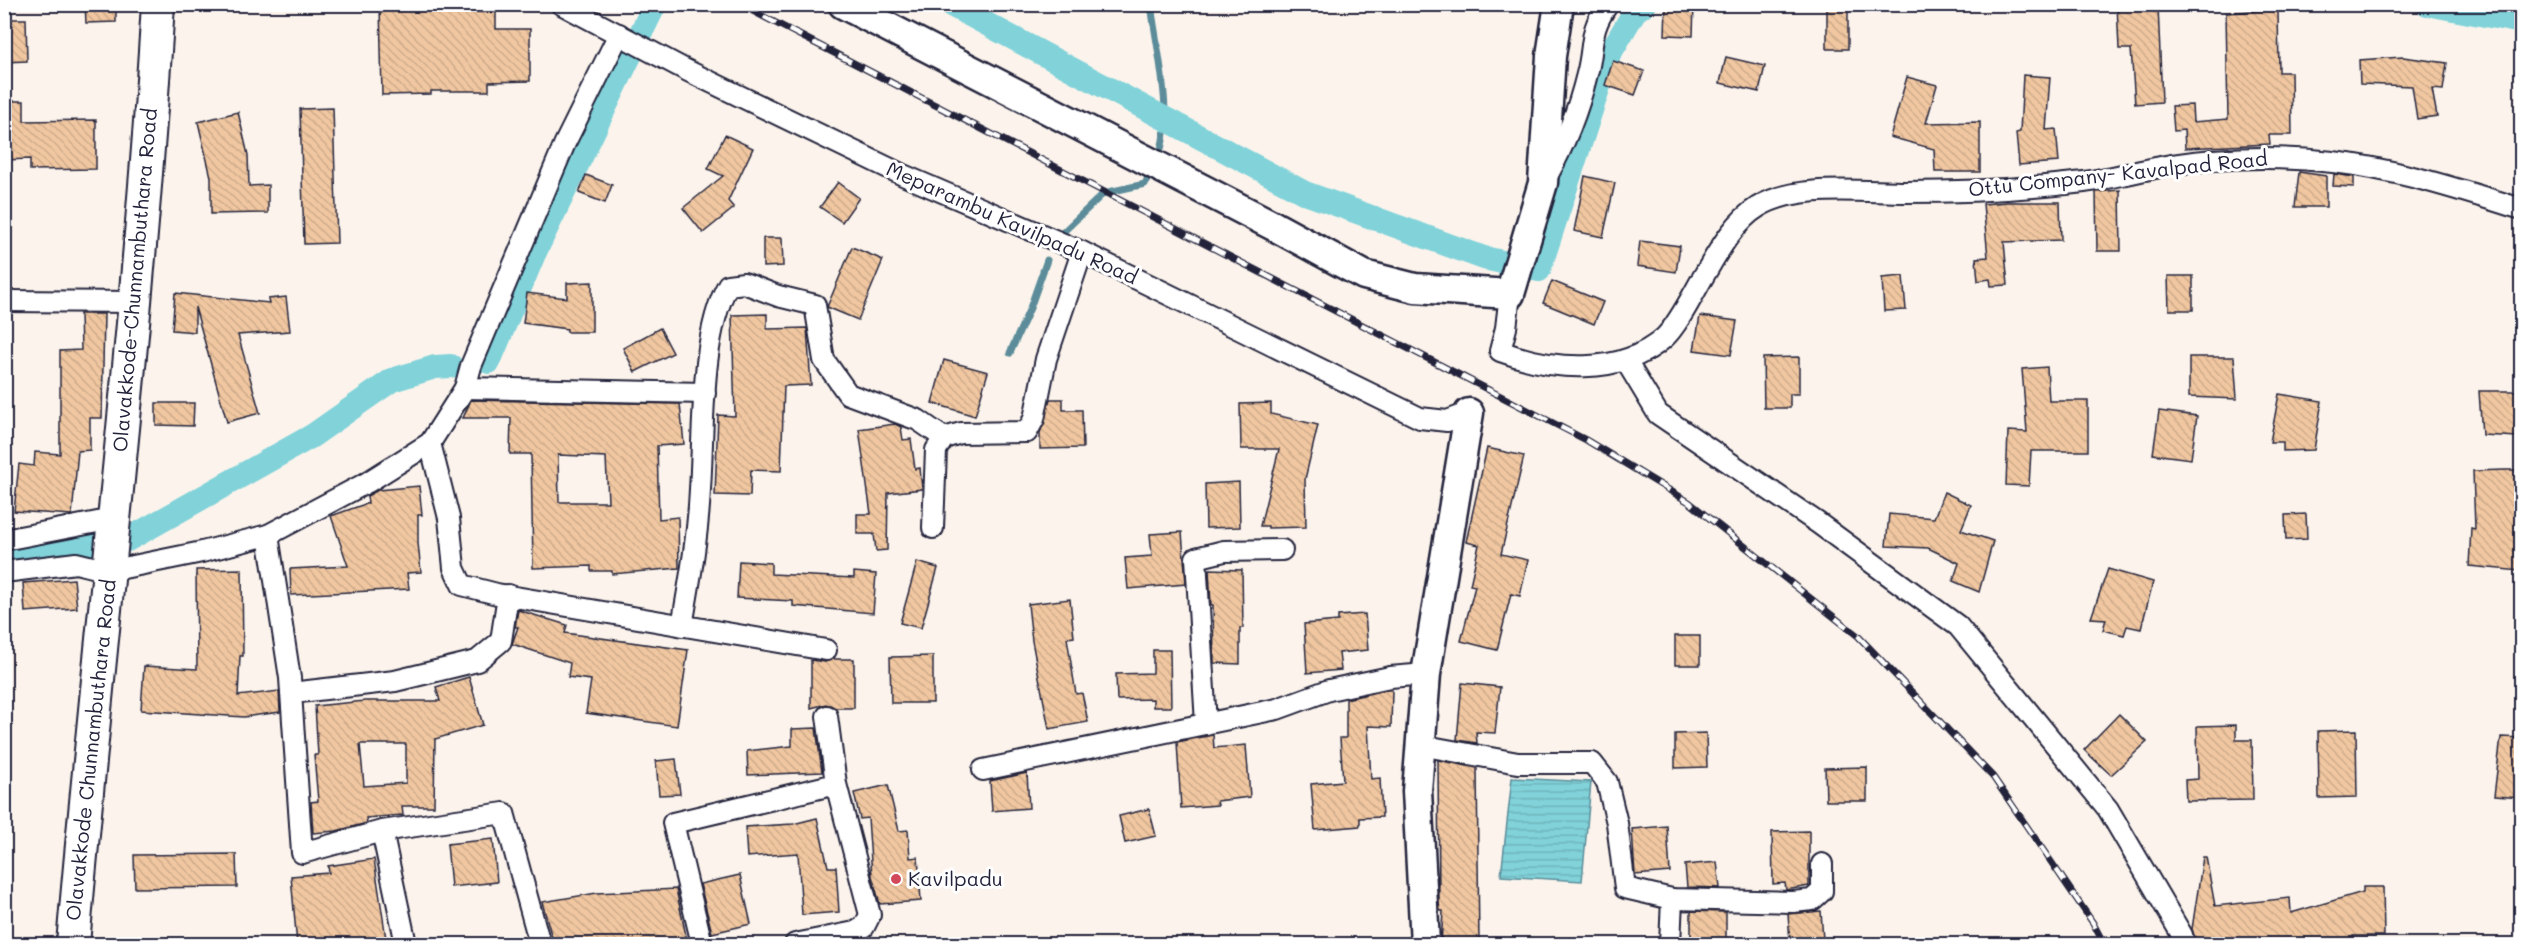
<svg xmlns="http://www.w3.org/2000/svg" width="2526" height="949" font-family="Mali,sans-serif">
<defs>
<pattern id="water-rules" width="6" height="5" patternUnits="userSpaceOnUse" patternTransform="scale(1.5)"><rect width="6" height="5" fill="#81d2d9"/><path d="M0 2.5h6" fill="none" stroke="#6fb4bb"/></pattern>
<pattern id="building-back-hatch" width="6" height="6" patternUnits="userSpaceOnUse" patternTransform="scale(1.5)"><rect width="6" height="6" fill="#f0c7a0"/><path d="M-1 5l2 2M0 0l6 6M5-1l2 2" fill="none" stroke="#ceab8b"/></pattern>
</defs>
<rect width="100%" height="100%" fill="#fcf4ec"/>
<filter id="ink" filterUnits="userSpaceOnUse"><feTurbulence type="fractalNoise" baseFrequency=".0167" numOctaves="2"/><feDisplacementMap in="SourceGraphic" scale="12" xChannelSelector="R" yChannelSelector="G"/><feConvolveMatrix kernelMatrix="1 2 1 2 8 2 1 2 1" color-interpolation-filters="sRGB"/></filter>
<g filter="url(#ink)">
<path fill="url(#water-rules)" stroke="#5b8c9a" stroke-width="1.5" d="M 1512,778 L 1591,782 L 1582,881 L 1501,876 Z"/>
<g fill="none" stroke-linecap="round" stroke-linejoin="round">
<g stroke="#5b8c9a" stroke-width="7">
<path d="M 1151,4 C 1156,47 1176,122 1157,159"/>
<path d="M 1061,234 L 1104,193 L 1145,184 L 1152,169"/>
<path d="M 1010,353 L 1030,308 L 1047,260"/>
</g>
<g stroke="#81d2d9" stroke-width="24">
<path d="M 949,4 L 1305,193 L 1484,258 L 1539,270 L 1609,55 L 1635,11 L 1645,4"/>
<path d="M 2427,4 L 2522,22"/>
<path d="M 489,362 L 534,254 L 655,4"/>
<path d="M 4,558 L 127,540 L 312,436 L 392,380 L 435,367 L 451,366"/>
</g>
</g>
<g fill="url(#building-back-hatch)" stroke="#22223b" stroke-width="1.5" fill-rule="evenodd">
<path d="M 85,4 L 116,4 L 116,22 L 86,23 Z"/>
<path d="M 380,4 L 474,4 L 473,12 L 496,12 L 496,29 L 530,29 L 530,81 L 489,82 L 489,91 L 431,91 L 431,94 L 382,95 Z"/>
<path d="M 1666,4 L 1694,4 L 1693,36 L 1665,35 Z"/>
<rect x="1827" y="4" width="21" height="45"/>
<path d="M 2117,4 L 2158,6 L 2162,102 L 2135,104 L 2131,49 L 2119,49 Z"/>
<path d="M 2278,9 L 2279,72 L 2291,72 L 2292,135 L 2269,135 L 2270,144 L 2185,148 L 2184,130 L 2174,131 L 2172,106 L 2192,105 L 2193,122 L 2228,119 L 2226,13 Z"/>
<path d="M 4,19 L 26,19 L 27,61 L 4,62 Z"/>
<path d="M 1726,57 L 1765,66 L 1759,92 L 1720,83 Z"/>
<path d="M 2403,57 L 2447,63 L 2443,90 L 2432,89 L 2437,116 L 2417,119 L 2412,86 L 2360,84 L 2359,60 Z"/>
<path d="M 1613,61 L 1644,71 L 1635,95 L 1605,85 Z"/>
<path d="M 2023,75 L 2050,77 L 2046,130 L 2056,129 L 2059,162 L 2019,165 L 2016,133 L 2020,132 Z"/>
<path d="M 1907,77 L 1937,85 L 1926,123 L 1980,122 L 1980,172 L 1935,172 L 1934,149 L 1890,137 Z"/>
<path d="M 4,101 L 24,101 L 24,121 L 96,120 L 96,169 L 30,170 L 30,159 L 4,160 Z"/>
<path d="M 333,108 L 337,243 L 304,244 L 300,109 Z"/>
<path d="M 238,112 L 248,155 L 249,186 L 268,185 L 268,213 L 211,214 L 211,177 L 198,122 Z"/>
<path d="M 725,135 L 753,148 L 728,201 L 734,208 L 703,233 L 683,208 L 723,176 L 708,169 Z"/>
<path d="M 2299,172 L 2326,176 L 2326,207 L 2295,207 Z"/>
<path d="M 2334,174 L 2354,177 L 2354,187 L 2333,186 Z"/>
<path d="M 586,175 L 612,185 L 605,203 L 579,193 Z"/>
<path d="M 1585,176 L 1615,183 L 1603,237 L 1574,231 Z"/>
<path d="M 838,182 L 859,198 L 842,222 L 820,207 Z"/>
<path d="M 2120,190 L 2121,251 L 2097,251 L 2096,192 Z"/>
<path d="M 2007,202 L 2060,202 L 2061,240 L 2004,242 L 2008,285 L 1991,286 L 1990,279 L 1978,281 L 1976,258 L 1988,257 L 1983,204 Z"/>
<path d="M 763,238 L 782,238 L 783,266 L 763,267 Z"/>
<path d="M 1640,241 L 1680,246 L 1676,272 L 1637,266 Z"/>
<path d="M 852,247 L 883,260 L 858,320 L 827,307 Z"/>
<path d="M 1903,276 L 1906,310 L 1884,311 L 1882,278 Z"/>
<path d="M 2168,276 L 2193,276 L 2193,310 L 2169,310 Z"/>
<path d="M 1552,281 L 1603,302 L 1594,324 L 1543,303 Z"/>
<path d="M 592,282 L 592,332 L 567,332 L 567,329 L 523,323 L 527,293 L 567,298 L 567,283 Z"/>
<path d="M 175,293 L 269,303 L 268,299 L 286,297 L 290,331 L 238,335 L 260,413 L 227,422 L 195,307 L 195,332 L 172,330 Z"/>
<path d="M 80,314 L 104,314 L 102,418 L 90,418 L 90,450 L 78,451 L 72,515 L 14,511 L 19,464 L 34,466 L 35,452 L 60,454 L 60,351 L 81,350 Z"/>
<path d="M 767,314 L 767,329 L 807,328 L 811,385 L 784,386 L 781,471 L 751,470 L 750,496 L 715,495 L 718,415 L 735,416 L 732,315 Z"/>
<path d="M 1700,316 L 1737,321 L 1731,355 L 1694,350 Z"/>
<path d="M 660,328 L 673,353 L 635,372 L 623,348 Z"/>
<path d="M 1799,357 L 1799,394 L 1790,394 L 1790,408 L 1764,408 L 1763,358 Z"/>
<path d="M 2189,357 L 2234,357 L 2237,399 L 2189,397 Z"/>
<path d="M 944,360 L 988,372 L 975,416 L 932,403 Z"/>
<path d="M 2047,367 L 2049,401 L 2088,401 L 2088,451 L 2031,451 L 2029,486 L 2006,485 L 2008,431 L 2027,432 L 2022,369 Z"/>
<path d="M 2479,391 L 2522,391 L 2522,432 L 2518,432 L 2518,437 L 2482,435 Z"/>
<path d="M 2279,394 L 2322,401 L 2314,450 L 2283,451 L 2283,442 L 2270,442 Z"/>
<path d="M 1050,399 L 1063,399 L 1063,410 L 1082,410 L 1083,448 L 1040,449 L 1040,433 Z"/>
<path d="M 471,400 L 680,404 L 684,444 L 657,446 L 659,519 L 678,517 L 679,568 L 612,574 L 612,571 L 591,571 L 591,566 L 533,568 L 531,454 L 510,454 L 511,418 L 463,418 ZM 558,455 L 606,457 L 608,502 L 559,502 Z"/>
<path d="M 156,403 L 194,403 L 193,426 L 156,425 Z"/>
<path d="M 1271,403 L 1271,414 L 1318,425 L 1305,479 L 1306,527 L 1268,528 L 1268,526 L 1260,526 L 1279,449 L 1241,449 L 1240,404 Z"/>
<path d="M 2159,411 L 2197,416 L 2191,459 L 2153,454 Z"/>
<path d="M 895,424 L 901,427 L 903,440 L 911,439 L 915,469 L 920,468 L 922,489 L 888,493 L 887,550 L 876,551 L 874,534 L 857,534 L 857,514 L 871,514 L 859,429 Z"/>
<path d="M 1487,448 L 1524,456 L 1501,554 L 1528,560 L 1520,596 L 1511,594 L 1497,650 L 1461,641 L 1475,586 L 1470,585 L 1479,545 L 1466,542 Z"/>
<path d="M 2505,470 L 2520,470 L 2522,538 L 2518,556 L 2520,571 L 2469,566 L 2471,528 L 2475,529 L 2473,471 Z"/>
<path d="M 1239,482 L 1240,527 L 1206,528 L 1205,484 Z"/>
<path d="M 419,486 L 422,515 L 418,515 L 418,543 L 421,572 L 407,573 L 409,589 L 291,595 L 290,569 L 348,566 L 331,516 L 368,503 L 367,496 L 378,490 Z"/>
<path d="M 1944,492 L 1971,505 L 1961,530 L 1993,541 L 1979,592 L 1953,581 L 1959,563 L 1928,548 L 1886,546 L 1889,514 L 1934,518 Z"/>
<path d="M 2306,514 L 2307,539 L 2286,540 L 2285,515 Z"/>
<path d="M 1182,532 L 1186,584 L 1128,589 L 1125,558 L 1152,556 L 1150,534 Z"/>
<path d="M 739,561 L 771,563 L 771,574 L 854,578 L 854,572 L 876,574 L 873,613 L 793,606 L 793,601 L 737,598 Z"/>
<path d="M 917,562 L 938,568 L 921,628 L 900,623 Z"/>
<path d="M 242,569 L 243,656 L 240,656 L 238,696 L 279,691 L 280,712 L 244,717 L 141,710 L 144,666 L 197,669 L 196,570 Z"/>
<path d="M 1209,569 L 1242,570 L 1243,628 L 1240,628 L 1240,664 L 1214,663 L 1213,605 L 1211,605 Z"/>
<path d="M 2108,569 L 2153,582 L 2141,629 L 2127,626 L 2124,635 L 2103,630 L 2106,619 L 2091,618 Z"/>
<path d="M 74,579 L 77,608 L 25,612 L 23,583 Z"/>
<path d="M 1070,599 L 1074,637 L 1067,638 L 1076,694 L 1082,693 L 1088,722 L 1049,729 L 1032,641 L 1028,604 Z"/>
<path d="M 518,610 L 567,625 L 565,633 L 688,650 L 677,726 L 586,713 L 591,680 L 568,677 L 570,663 L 512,644 L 518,627 L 515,627 Z"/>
<path d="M 1365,614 L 1368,650 L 1339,653 L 1341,670 L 1307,673 L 1304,624 L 1338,621 L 1338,616 Z"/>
<rect x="1675" y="636" width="25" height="29"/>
<path d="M 1153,650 L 1170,650 L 1171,707 L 1153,707 L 1153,699 L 1117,700 L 1116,674 L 1153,673 Z"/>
<path d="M 933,656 L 933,703 L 891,703 L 890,657 Z"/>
<path d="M 833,659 L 854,659 L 854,708 L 836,708 L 826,704 L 811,708 L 811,660 L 825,662 Z"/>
<path d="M 469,677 L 483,725 L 435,739 L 434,806 L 402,806 L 403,815 L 366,818 L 367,823 L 336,831 L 313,833 L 311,802 L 318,801 L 314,755 L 318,755 L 315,706 L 365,701 L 440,701 L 436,687 ZM 360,744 L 406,744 L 406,783 L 364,786 Z"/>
<path d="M 1462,683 L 1500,687 L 1495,733 L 1476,732 L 1477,743 L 1457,740 Z"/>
<path d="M 1385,690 L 1392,690 L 1391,727 L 1368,726 L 1371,779 L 1380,778 L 1382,817 L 1360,818 L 1360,826 L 1315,830 L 1311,784 L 1343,781 L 1340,738 L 1346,738 L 1346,699 Z"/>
<path d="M 2119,714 L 2147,742 L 2111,775 L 2084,750 Z"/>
<path d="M 2236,725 L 2236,740 L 2252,740 L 2253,800 L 2186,801 L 2185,780 L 2198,779 L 2197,726 Z"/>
<path d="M 816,728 L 822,772 L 748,775 L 747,751 L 792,746 L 792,729 Z"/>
<path d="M 2356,730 L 2357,797 L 2319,798 L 2318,731 Z"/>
<path d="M 1706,733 L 1707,767 L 1675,768 L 1675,734 Z"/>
<path d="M 1213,735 L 1214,748 L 1246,745 L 1250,797 L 1217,801 L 1218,805 L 1181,808 L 1177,742 Z"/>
<path d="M 2501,737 L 2522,738 L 2522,798 L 2494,796 Z"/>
<path d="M 676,759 L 680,794 L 659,795 L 656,761 Z"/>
<path d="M 1438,760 L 1477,768 L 1479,945 L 1441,945 L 1443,911 L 1440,911 L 1439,902 Z"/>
<path d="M 1867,767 L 1867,801 L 1826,801 L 1825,768 Z"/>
<path d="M 1027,773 L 1029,808 L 992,811 L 990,781 Z"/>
<path d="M 888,785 L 899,831 L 908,830 L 910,858 L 918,857 L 921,901 L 880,904 L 872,876 L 868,818 L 860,819 L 854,793 Z"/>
<path d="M 1149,809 L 1156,836 L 1125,843 L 1119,816 Z"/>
<path d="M 817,818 L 828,867 L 836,867 L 839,912 L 802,915 L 798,853 L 747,857 L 745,827 L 793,824 Z"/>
<path d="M 1667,826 L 1670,872 L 1635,875 L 1632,829 Z"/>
<path d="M 1809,831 L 1809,886 L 1786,890 L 1785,883 L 1773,884 L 1772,832 Z"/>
<path d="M 493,839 L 497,882 L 451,887 L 447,844 Z"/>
<path d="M 236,854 L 237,887 L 135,888 L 134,855 Z"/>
<path d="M 2203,857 L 2206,857 L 2215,906 L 2290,898 L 2291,913 L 2363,892 L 2363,887 L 2383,887 L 2384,936 L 2353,936 L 2354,942 L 2340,945 L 2219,945 L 2218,942 L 2195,939 L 2192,929 Z"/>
<path d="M 374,859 L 387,945 L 297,945 L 291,876 L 329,873 L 328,866 Z"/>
<path d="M 1717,862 L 1720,888 L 1687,887 L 1685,865 Z"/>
<path d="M 740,875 L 751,924 L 712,933 L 700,884 Z"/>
<path d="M 676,889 L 688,945 L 554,945 L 542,902 L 597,893 Z"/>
<path d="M 1691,911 L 1726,912 L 1726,945 L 1691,945 Z"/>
<path d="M 1821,911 L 1823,940 L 1790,942 L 1788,914 Z"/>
</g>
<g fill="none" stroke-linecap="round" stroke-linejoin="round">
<g stroke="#22223b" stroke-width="24">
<g id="street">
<path d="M 561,4 L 686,70 L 903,175 L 1082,252 L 1420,418 L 1447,421 L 1469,413"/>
<path d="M 1546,178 C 1564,146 1578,111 1587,74 C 1595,44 1588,32 1608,4"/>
<path d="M 1510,294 L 1506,328 L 1500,351 C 1551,370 1620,377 1664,338 C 1679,324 1695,290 1706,272 C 1719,250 1735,221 1758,207 C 1796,183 1862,192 1906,192 C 1965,192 2025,189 2084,182 C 2113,178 2142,170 2171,165 C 2224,157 2280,156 2333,162 C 2397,169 2460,190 2522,209"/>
<path d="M 4,301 L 137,302"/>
<path d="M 1626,361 L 1658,414 L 1818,523 L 1958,626 L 2108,809 L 2182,935 L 2184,944"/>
<path d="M 465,388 L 705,393"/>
<path d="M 430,443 L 449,518 L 454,568 L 462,585 L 497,594 L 826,650"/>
<path d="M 933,528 L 936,450 L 944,438 L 961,433 L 1027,432 L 1034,419 L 1046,359 L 1082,252"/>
<path d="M 268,535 L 290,678 L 302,853 L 382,831"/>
<path d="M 4,540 L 113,519"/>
<path d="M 4,572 L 76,563 L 109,571 L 202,552 L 268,535 L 368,482 L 430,443 L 465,388 L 471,366 L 565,143 L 619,34"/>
<path d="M 682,626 C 690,580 698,535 700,489 C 704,430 700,335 728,285 L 744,283 L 778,296 L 815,305 L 824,360 L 848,394 L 918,420 L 944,438"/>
<path d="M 291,693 L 395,681 L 477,661 L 501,641 L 508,595"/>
<path d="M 1206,724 L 1196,558 L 1224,551 L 1282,550"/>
<path d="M 1420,745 L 1518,763 L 1592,763 L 1607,782 L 1617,823 L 1625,888 L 1672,899 L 1793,902 L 1812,900 L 1822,891 L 1822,864"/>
<path d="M 983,770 L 1277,709 L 1329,690 L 1390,677 L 1426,674"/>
<path d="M 406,944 L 382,831 L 504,813 L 540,944"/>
<path d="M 702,944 L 673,823 L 836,784 L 827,716"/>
<path d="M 795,944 L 855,932 L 864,927 L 870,915 L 836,784"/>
<path d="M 1670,944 L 1672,899"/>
</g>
</g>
<g stroke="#22223b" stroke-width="33">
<g id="secondary">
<path d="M 843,4 L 1274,226 L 1364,275 L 1415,288 L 1510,294 L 1543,183 L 1551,56 L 1559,4"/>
<path d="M 1425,944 L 1417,791 L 1426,674 L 1469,413"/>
</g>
</g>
<g stroke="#22223b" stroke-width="36">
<path id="primary" d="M 73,944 C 100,631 139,319 158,4"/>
</g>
<use href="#street" stroke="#fff" stroke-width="20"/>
<use href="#secondary" stroke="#fff" stroke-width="28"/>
<use href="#primary" stroke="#fff" stroke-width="32"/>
<g stroke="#22223b" stroke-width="7">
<path id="rail" d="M 739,4 L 1586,440 L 1689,502 L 1858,636 L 1993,777 L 2093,923 L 2104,944"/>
</g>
<use href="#rail" stroke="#fff" stroke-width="4.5" stroke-dasharray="14" stroke-linecap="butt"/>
</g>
</g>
<circle fill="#d1495b" stroke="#fff" stroke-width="2" cx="896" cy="879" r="6"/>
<g text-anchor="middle" stroke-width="6" stroke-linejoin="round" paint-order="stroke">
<g font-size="20" fill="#22223b" stroke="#fff">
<text transform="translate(2118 174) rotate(-6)" y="7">Ottu Company- Kavalpad Road</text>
<text transform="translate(1012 223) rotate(24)" y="7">Meparambu Kavilpadu Road</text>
<text transform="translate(135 280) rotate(-85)" y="7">Olavakkode-Chunnambuthara Road</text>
<text transform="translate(91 750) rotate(-84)" y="7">Olavakkode Chunnambuthara Road</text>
</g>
<g font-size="20" fill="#22223b" stroke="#fff" text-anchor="start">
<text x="908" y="886">Kavilpadu</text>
</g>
</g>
<rect width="2526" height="949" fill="none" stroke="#fff" stroke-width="24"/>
<rect x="12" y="12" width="2502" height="925" fill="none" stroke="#22223b" stroke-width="2" filter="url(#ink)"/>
</svg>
